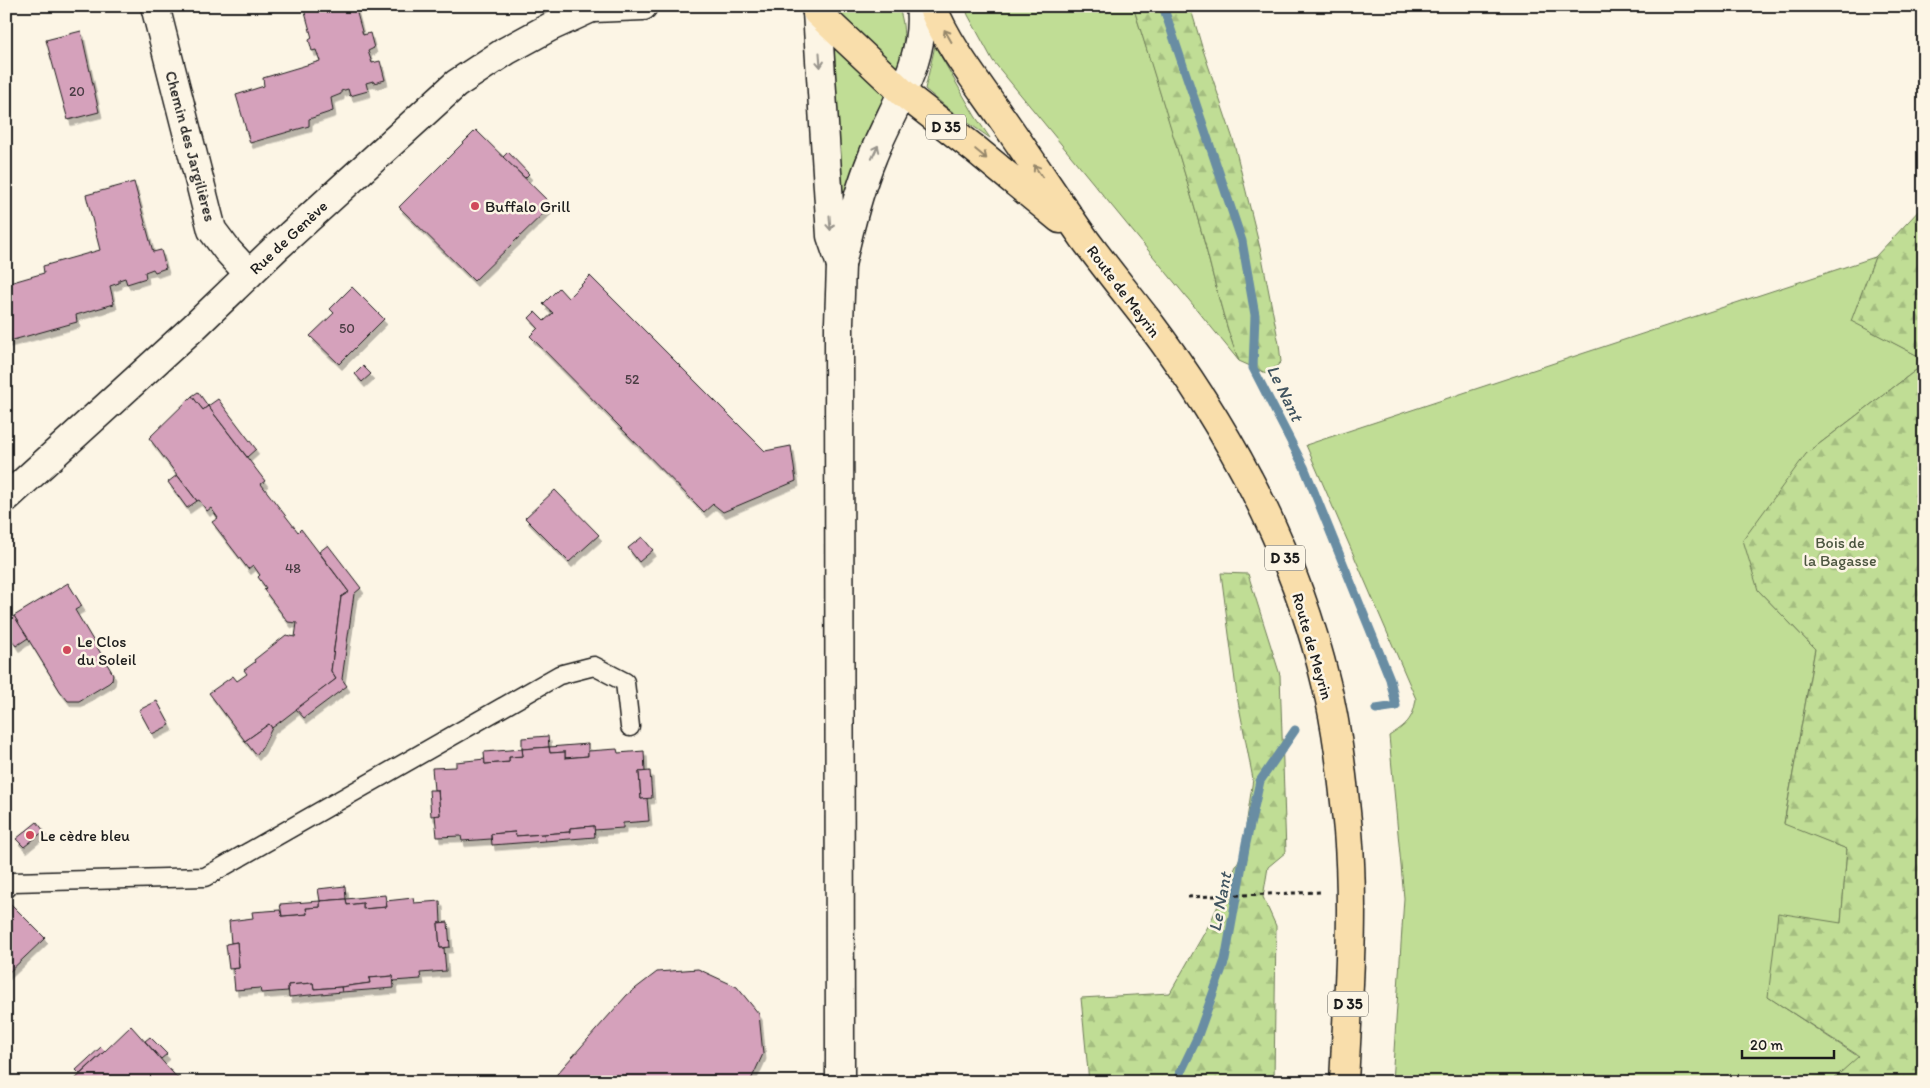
<svg xmlns="http://www.w3.org/2000/svg" width="1930" height="1088" font-family="Itim,sans-serif">
<defs>
<pattern id="forest-firs" width="22" height="20" patternUnits="userSpaceOnUse" patternTransform="scale(1.25)"><rect width="22" height="20" fill="#c0dd95"/><path d="M5 1l3.5 6h-7zM16 11l3.5 6h-7z" fill="#a4bd80"/></pattern>
<filter id="shadow"><feDropShadow dx="3" dy="5.5" stdDeviation="0" flood-color="#0004"/></filter>
</defs>
<rect width="100%" height="100%" fill="#fcf5e5"/>
<filter id="ink" filterUnits="userSpaceOnUse"><feTurbulence type="fractalNoise" baseFrequency=".02" numOctaves="2"/><feDisplacementMap in="SourceGraphic" scale="10" xChannelSelector="R" yChannelSelector="G"/><feConvolveMatrix kernelMatrix="1 2 1 2 8 2 1 2 1" color-interpolation-filters="sRGB"/></filter>
<g filter="url(#ink)">
<g fill="#c0dd95" stroke="#6e7c58">
<path d="M 833,6 L 898,6 C 907,28 904,47 897,69 Z"/>
<path d="M 965,6 L 1133,6 C 1158,83 1181,159 1203,237 C 1214,279 1223,320 1239,361 L 993,61 L 968,15 Z"/>
<path d="M 935,46 L 975,116 L 990,138 L 950,110 L 925,89 Z"/>
<path d="M 833,47 L 888,97 L 839,230 Z"/>
<path d="M 1875,257 L 1852,321 L 1924,359 L 1924,364 L 1806,454 L 1758,590 L 1815,649 L 1784,823 L 1847,849 L 1841,923 L 1768,997 L 1859,1057 L 1830,1082 L 1392,1082 L 1404,898 L 1389,736 C 1406,725 1413,720 1416,699 L 1306,445 Z"/>
</g>
<g fill="url(#forest-firs)" stroke="#6e7c58">
<path d="M 1133,6 L 1190,6 L 1202,47 L 1233,139 L 1261,252 L 1279,344 L 1281,362 L 1268,374 L 1239,361 C 1223,320 1214,279 1203,237 C 1181,159 1157,83 1133,6 Z"/>
<path d="M 1924,205 L 1924,359 L 1851,321 L 1875,257 Z"/>
<path d="M 1924,364 L 1924,1082 L 1830,1082 L 1859,1056 L 1768,997 L 1778,913 L 1841,923 L 1847,849 L 1784,824 L 1815,649 L 1758,590 L 1743,540 L 1806,454 Z"/>
<path d="M 1221,573 L 1248,574 L 1280,675 L 1286,852 L 1268,867 L 1263,897 L 1276,926 L 1274,1082 L 1089,1082 L 1081,998 L 1170,993 L 1210,923 L 1242,853 L 1253,779 L 1237,696 Z"/>
</g>
<g fill="none" stroke-linecap="round" stroke-linejoin="round">
<g stroke="#698da3" stroke-width="9">
<path d="M 1163,6 L 1242,241 L 1255,315 L 1253,368 L 1304,467 L 1390,679 L 1396,706 L 1376,709"/>
<path d="M 1176,1082 L 1197,1038 L 1225,960 L 1246,843 L 1260,781 L 1295,730"/>
</g>
</g>
<g fill="#d5a1bb" stroke="#1c1c1c" filter="url(#shadow)">
<path d="M 308,6 L 355,6 L 363,35 L 370,33 L 374,48 L 368,51 L 372,63 L 380,61 L 385,80 L 374,83 L 373,81 L 366,83 L 368,91 L 350,96 L 348,89 L 341,91 L 341,94 L 331,98 L 333,111 L 309,119 L 309,126 L 250,143 L 236,95 L 264,86 L 263,78 L 320,61 L 316,50 L 312,51 L 309,40 L 312,38 L 304,9 L 304,8 Z"/>
<path d="M 81,31 L 99,112 L 68,120 L 46,40 Z"/>
<path d="M 476,130 L 552,205 L 474,281 L 399,207 Z"/>
<path d="M 508,152 L 529,174 L 525,178 L 503,157 Z"/>
<path d="M 134,182 L 153,252 L 161,250 L 166,268 L 155,272 L 153,269 L 145,272 L 146,278 L 127,284 L 125,278 L 119,280 L 119,283 L 110,286 L 114,304 L 76,315 L 77,322 L 6,342 L 6,284 L 44,273 L 43,266 L 100,250 L 86,195 Z"/>
<path d="M 590,276 L 765,451 L 791,446 L 796,481 L 723,512 L 713,504 L 704,512 L 530,336 L 538,328 L 529,318 L 535,312 L 544,321 L 553,313 L 543,304 L 559,288 L 568,298 Z"/>
<path d="M 352,287 L 384,319 L 339,364 L 310,336 L 334,313 L 330,309 Z"/>
<path d="M 363,366 L 371,374 L 362,382 L 355,374 Z"/>
<path d="M 198,392 L 208,406 L 203,410 L 192,396 Z"/>
<path d="M 192,396 L 203,410 L 208,406 L 265,481 L 261,484 L 298,532 L 301,529 L 349,592 L 341,597 L 331,671 L 336,679 L 272,728 L 269,724 L 245,741 L 209,693 L 233,676 L 237,681 L 247,674 L 244,670 L 255,662 L 254,660 L 286,635 L 295,637 L 297,623 L 288,622 L 264,590 L 266,588 L 258,577 L 260,575 L 253,565 L 248,569 L 212,522 L 218,518 L 211,508 L 207,511 L 199,500 L 197,501 L 149,438 Z"/>
<path d="M 218,399 L 256,449 L 247,457 L 208,406 Z"/>
<path d="M 177,475 L 197,501 L 187,508 L 168,482 Z"/>
<path d="M 555,490 L 599,535 L 569,562 L 525,518 Z"/>
<path d="M 642,537 L 653,550 L 639,562 L 628,548 Z"/>
<path d="M 328,545 L 361,588 L 354,594 L 342,679 L 347,686 L 304,718 L 296,709 L 336,679 L 331,671 L 341,597 L 349,592 L 319,552 Z"/>
<path d="M 68,583 L 82,606 L 75,610 L 113,674 L 112,680 L 109,683 L 79,701 L 68,701 L 60,691 L 14,616 Z"/>
<path d="M 14,616 L 28,638 L 16,646 L 6,631 L 6,621 Z"/>
<path d="M 157,701 L 170,725 L 152,734 L 139,710 Z"/>
<path d="M 269,724 L 272,728 L 262,748 L 256,755 L 245,741 Z"/>
<path d="M 548,736 L 549,747 L 522,749 L 522,738 Z"/>
<path d="M 588,744 L 588,756 L 565,758 L 565,752 L 550,753 L 549,747 Z"/>
<path d="M 549,747 L 550,753 L 565,752 L 565,758 L 588,756 L 588,751 L 617,749 L 618,753 L 644,751 L 645,772 L 639,772 L 641,799 L 647,798 L 649,821 L 623,823 L 623,828 L 594,830 L 594,826 L 570,828 L 570,832 L 544,834 L 516,836 L 515,832 L 491,834 L 491,839 L 462,841 L 461,836 L 437,837 L 435,815 L 440,815 L 438,790 L 434,790 L 432,768 L 456,767 L 456,762 L 485,759 L 485,764 L 509,762 L 509,757 L 523,756 L 522,749 Z"/>
<path d="M 522,749 L 523,756 L 509,757 L 509,762 L 485,764 L 484,752 Z"/>
<path d="M 650,771 L 652,798 L 641,799 L 639,772 Z"/>
<path d="M 429,790 L 438,790 L 440,815 L 431,816 Z"/>
<path d="M 37,822 L 44,831 L 24,847 L 16,839 Z"/>
<path d="M 594,826 L 595,837 L 545,841 L 544,834 L 570,832 L 570,828 Z"/>
<path d="M 515,832 L 516,836 L 544,834 L 545,841 L 492,845 L 491,834 Z"/>
<path d="M 345,886 L 346,899 L 320,901 L 318,889 Z"/>
<path d="M 385,895 L 387,907 L 363,909 L 363,903 L 347,905 L 346,899 Z"/>
<path d="M 413,898 L 414,903 L 440,901 L 441,923 L 438,923 L 440,948 L 444,948 L 446,971 L 420,973 L 421,979 L 393,981 L 393,976 L 369,978 L 370,983 L 341,987 L 314,989 L 313,983 L 288,985 L 288,991 L 261,993 L 260,988 L 235,990 L 233,969 L 239,968 L 237,942 L 231,943 L 229,921 L 253,918 L 252,912 L 280,910 L 282,916 L 307,914 L 306,908 L 320,907 L 320,901 L 346,899 L 347,905 L 363,903 L 363,909 L 387,907 L 386,901 Z"/>
<path d="M 320,901 L 320,907 L 306,908 L 307,914 L 282,916 L 280,904 Z"/>
<path d="M 11,904 L 45,938 L 6,975 L 6,908 Z"/>
<path d="M 448,922 L 450,947 L 440,948 L 438,923 Z"/>
<path d="M 237,942 L 239,968 L 229,969 L 226,944 Z"/>
<path d="M 698,969 L 737,987 L 759,1014 L 763,1054 L 750,1082 L 550,1082 L 627,995 L 657,972 Z"/>
<path d="M 393,976 L 394,988 L 342,992 L 341,987 L 370,983 L 369,978 Z"/>
<path d="M 313,983 L 314,989 L 341,987 L 342,992 L 289,997 L 288,985 Z"/>
<path d="M 131,1026 L 181,1082 L 72,1082 L 105,1051 Z"/>
<path d="M 150,1037 L 167,1054 L 161,1059 L 145,1041 Z"/>
<path d="M 101,1047 L 105,1051 L 80,1074 L 76,1070 Z"/>
</g>
<g fill="none" stroke-linecap="round" stroke-linejoin="round">
<g stroke="#1c1c1c" stroke-width="21">
<path id="lane" d="M 6,889 L 13,882 L 205,877 L 559,675 L 594,666 L 625,682 L 630,727"/>
</g>
<g stroke="#1c1c1c" stroke-width="31">
<g id="street">
<path d="M 155,6 L 212,230 L 227,250 L 249,274"/>
<path d="M 817,12 L 831,236 L 841,265 C 849,229 858,192 872,158 C 891,109 927,62 920,6"/>
<path d="M 840,1082 L 839,323 L 841,265"/>
</g>
</g>
<g stroke="#1c1c1c" stroke-width="31">
<g id="secondary">
<path d="M 593,8 L 643,6"/>
<path d="M 6,498 L 194,327 L 276,248 L 456,84 L 506,51 L 550,27 L 596,6"/>
</g>
</g>
<g stroke="#1c1c1c" stroke-width="31">
<g id="primary">
<path d="M 815,6 L 817,12 L 903,93 L 975,149 L 1060,219"/>
<path d="M 932,6 C 948,46 977,82 1001,117 C 1030,158 1057,200 1086,241 C 1106,268 1127,294 1148,321 C 1229,429 1295,551 1326,683 C 1338,731 1343,782 1348,831 C 1355,914 1348,999 1344,1082"/>
</g>
</g>
<path stroke="#1c1c1c" stroke-width="3" stroke-dasharray="4 4" stroke-linecap="butt" d="M 1188,897 L 1321,892"/>
<use href="#lane" stroke="#fcf5e5" stroke-width="18"/>
<use href="#street" stroke="#fcf5e5" stroke-width="28"/>
<use href="#secondary" stroke="#fcf5e5" stroke-width="28"/>
<use href="#primary" stroke="#f9deab" stroke-width="28"/>
</g>
<defs><path id="oneway-shaft" d="M-6 0H5M1.5-3L5.5 0L1.5 3" fill="none" stroke-width="1.6" stroke-linecap="round" stroke-linejoin="round" transform="scale(1.25)"/></defs>
<g stroke="#96876b">
<use href="#oneway-shaft" transform="translate(948 36) rotate(-120)"/>
<use href="#oneway-shaft" transform="translate(981 154) rotate(40)"/>
<use href="#oneway-shaft" transform="translate(1038 171) rotate(-124)"/>
</g>
<g stroke="#97938b">
<use href="#oneway-shaft" transform="translate(820 60) rotate(86)"/>
<use href="#oneway-shaft" transform="translate(875 152) rotate(-65)"/>
<use href="#oneway-shaft" transform="translate(830 223) rotate(86)"/>
</g>
</g>
<g fill="#d1495b" stroke="#fcf5e5" stroke-width="2">
<circle cx="475" cy="206" r="5"/>
<circle cx="67" cy="650" r="5"/>
<circle cx="30" cy="835" r="5"/>
</g>
<g text-anchor="middle" stroke-width="5" stroke-linejoin="round" paint-order="stroke">
<g font-size="14" fill="#4a3d44">
<text x="77" y="96">20</text>
<text x="347" y="333">50</text>
<text x="632" y="384">52</text>
<text x="293" y="573">48</text>
</g>
<g fill="#fcf5e5" stroke="#5f5d58" stroke-width="1">
<rect x="926" y="114.5" width="40" height="25" rx="4"/>
<rect x="1265" y="545.5" width="40" height="25" rx="4"/>
<rect x="1328" y="991.5" width="40" height="25" rx="4"/>
</g>
<g font-size="15" font-weight="bold" fill="#1c1c1c">
<text x="946" y="132">D 35</text>
<text x="1285" y="563">D 35</text>
<text x="1348" y="1009">D 35</text>
</g>
<g font-size="16" fill="#1c1c1c" stroke="#fcf5e5">
<text transform="translate(191 146) rotate(75)" y="6">Chemin des Jargilières</text>
<text transform="translate(288 237) rotate(-43)" y="6">Rue de Genève</text>
<text transform="translate(1124 291) rotate(53)" y="6">Route de Meyrin</text>
<text transform="translate(1313 646) rotate(74)" y="6">Route de Meyrin</text>
</g>
<g font-size="16" fill="#1c1c1c" stroke="#fcf5e5" text-anchor="start">
<text x="485" y="212">Buffalo Grill</text>
<text x="77" y="647">Le Clos<tspan x="77" dy="18">du Soleil</tspan></text>
<text x="40" y="841">Le cèdre bleu</text>
</g>
<g font-size="16" fill="#4d5640" stroke="#fcf5e5">
<text x="1840" y="548">Bois de<tspan x="1840" dy="18">la Bagasse</tspan></text>
</g>
<g font-size="18" font-style="italic" fill="#425560" stroke="#fcf5e5">
<text transform="translate(1285 393) rotate(64)" y="6">Le Nant</text>
<text transform="translate(1220 902) rotate(-79)" y="6">Le Nant</text>
</g>
</g>
<rect width="1930" height="1088" fill="none" stroke="#fcf5e5" stroke-width="25"/>
<rect x="12" y="12" width="1905" height="1063" fill="none" stroke="#1c1c1c" stroke-width="2" filter="url(#ink)"/>
<path d="M1742 1050v8h92v-8" fill="none" stroke="#1c1c1c" stroke-width="2.5"/>
<text x="1750" y="1050" font-size="15" fill="#1c1c1c" stroke="#fcf5e5" stroke-width="4" paint-order="stroke">20 m</text>
</svg>
